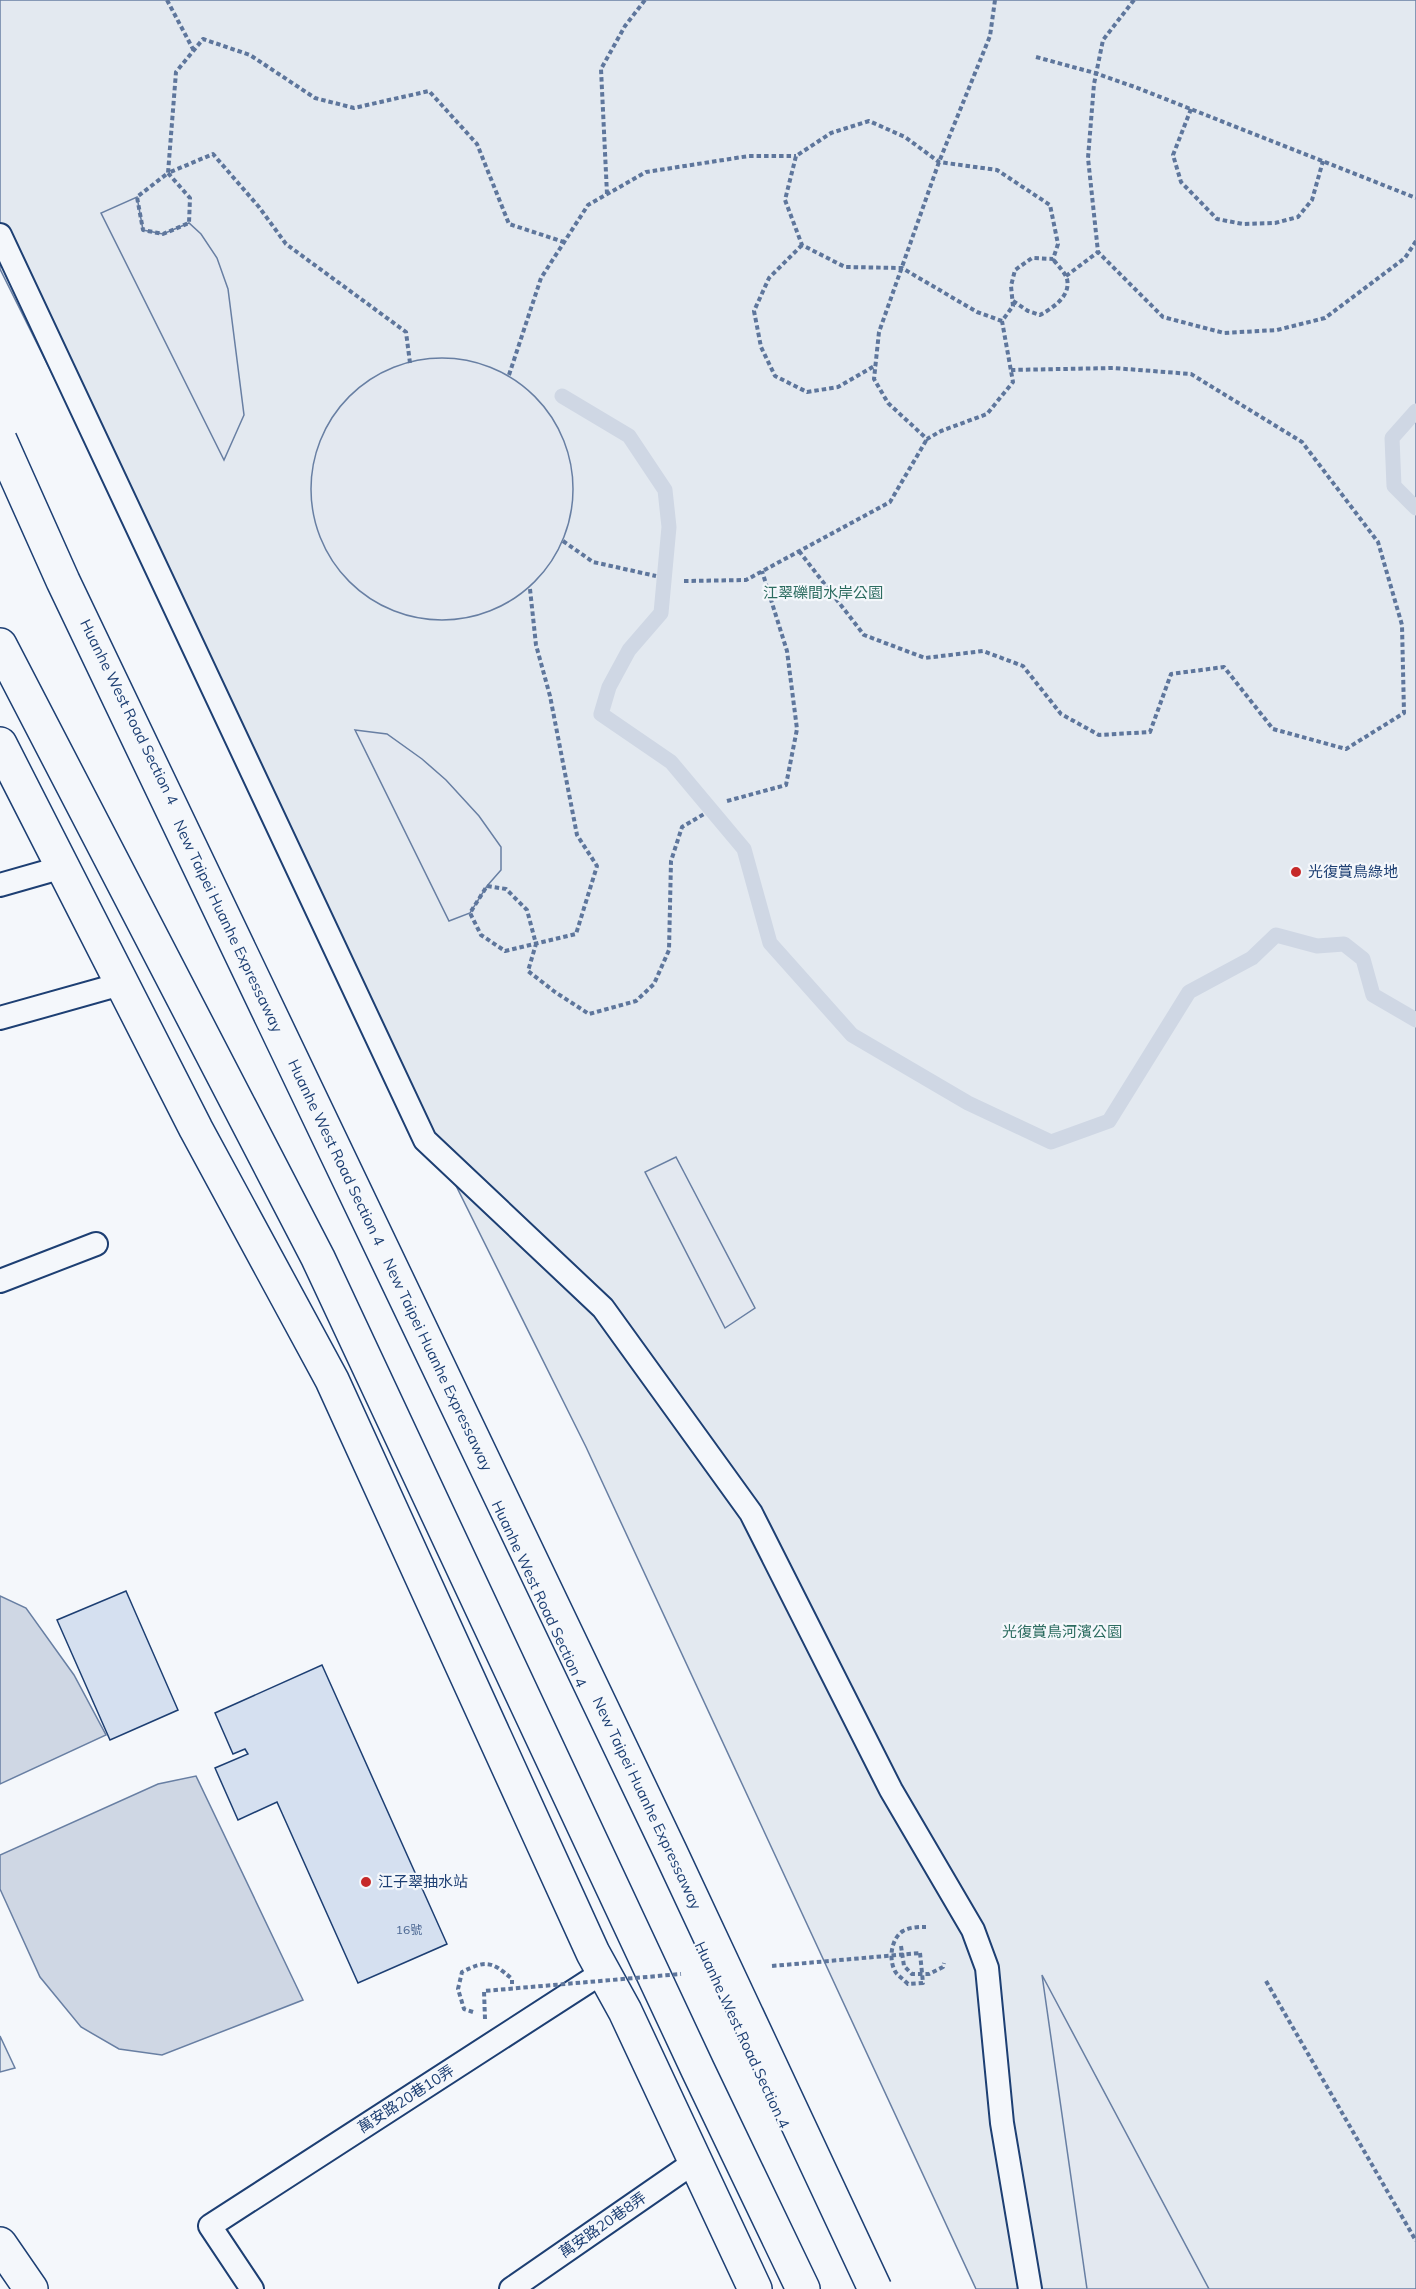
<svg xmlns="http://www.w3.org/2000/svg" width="1416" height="2289" font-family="Mulish,'Noto Sans TC',sans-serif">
<rect width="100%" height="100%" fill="#f4f7fb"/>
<g fill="#e3e9f0" stroke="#687fa3" stroke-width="1.5">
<path d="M 0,0 L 1416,0 L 1416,2289 L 976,2289 L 586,1447 L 0,269 Z"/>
<path d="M 0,2036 L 15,2068 L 0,2072 Z"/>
</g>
<g fill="#e3e8f0" stroke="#687fa3" stroke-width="1.5">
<path d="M 137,197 L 143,230 L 163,234 L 189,223 L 201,234 L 217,258 L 228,289 L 244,415 L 224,460 L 101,213 Z"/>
<circle cx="442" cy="489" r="131"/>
<path d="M 355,730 L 387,734 L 422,759 L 446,780 L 479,816 L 501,847 L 501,870 L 487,886 L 470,913 L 449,921 Z"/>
<path d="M 676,1157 L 755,1308 L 725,1328 L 645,1172 Z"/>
<path d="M 1042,1975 L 1209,2289 L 1087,2289 Z"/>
</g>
<g fill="#cfd7e4" stroke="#687fa3" stroke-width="1.5">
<path d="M 0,1596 L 26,1608 L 74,1675 L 106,1735 L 0,1784 Z"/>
<path d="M 196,1776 L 303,2000 L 162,2055 L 119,2049 L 81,2027 L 40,1977 L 0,1889 L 0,1855 L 158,1784 Z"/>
</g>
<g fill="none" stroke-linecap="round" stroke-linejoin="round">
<g stroke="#cfd7e4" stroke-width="15">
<path d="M 562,396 L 629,436 L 665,490 L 669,527 L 661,613 L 629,650 L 609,687 L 601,714 L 671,762 L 744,849 L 770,943 L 852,1035 L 968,1103 L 1051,1142 L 1109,1121 L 1189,992 L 1252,958 L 1276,935 L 1317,946 L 1344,944 L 1363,959 L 1373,995 L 1416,1020"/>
<path d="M 1416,411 L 1392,438 L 1394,486 L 1416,508"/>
</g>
</g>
<g fill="#d5e0f0" stroke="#1d3f73" stroke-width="1.5">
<path d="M 126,1591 L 178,1710 L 110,1740 L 57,1620 Z"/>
<path d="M 322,1665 L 447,1944 L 358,1983 L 277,1802 L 238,1820 L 215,1768 L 248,1754 L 245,1749 L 233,1754 L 215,1713 Z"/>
</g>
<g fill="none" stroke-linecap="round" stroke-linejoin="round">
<g stroke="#1d3f73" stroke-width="26">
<g id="service">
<path d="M 0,235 L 425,1140 L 603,1308 L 751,1513 L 891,1790 L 973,1930 L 987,1968 L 1002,2123 L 1030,2289"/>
<path d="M 0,885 L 63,867"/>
<path d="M 0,1018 L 121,984"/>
<path d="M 0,1281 L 96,1244"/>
<path d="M 252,2289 L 210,2226 L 603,1972"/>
<path d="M 511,2289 L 696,2161"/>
</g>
</g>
<g stroke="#1d3f73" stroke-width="36">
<path id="minor" d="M 0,2244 L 31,2289"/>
</g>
<g stroke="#1d3f73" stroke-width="36">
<path id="secondary" d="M 0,744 L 196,1129 L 332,1380 L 593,1953 L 625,2011 L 755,2289"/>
</g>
<g stroke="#1d3f73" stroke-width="36">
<path id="trunk" d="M 0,645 L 318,1258 L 698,2070 L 803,2289"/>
</g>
<g stroke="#5e769c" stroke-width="4" stroke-dasharray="4.5 3" stroke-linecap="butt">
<path d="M 167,0 L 194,51"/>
<path d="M 995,0 L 990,36 L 939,162 L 879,332 L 874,379 L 888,403 L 927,439 L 941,431 L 987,414 L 1013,382 L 1002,321 L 1013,306 L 1011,286 L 1015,270 L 1032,258 L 1053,259 L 1058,244 L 1050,205 L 997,170 L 939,162 L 905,137 L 869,121 L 831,133 L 796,156 L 785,200 L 802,245 L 845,267 L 902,268 L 977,312 L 1002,321"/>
<path d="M 1134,0 L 1103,40 L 1094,84 L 1088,158 L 1098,252 L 1163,317 L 1224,333 L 1277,330 L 1325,318 L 1405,258 L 1416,241"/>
<path d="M 1036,57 L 1095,73 L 1135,87 L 1416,198"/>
<path d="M 1191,109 L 1173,155 L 1181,182 L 1217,219 L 1243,224 L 1275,223 L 1298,217 L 1312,200 L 1323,161"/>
<path d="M 607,194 L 601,69 L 625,26 L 645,0"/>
<path d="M 802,245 L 769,278 L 754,311 L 761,347 L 775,376 L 807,392 L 838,387 L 876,365"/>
<path d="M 1066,276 L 1098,252"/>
<path d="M 1013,301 L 1028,311 L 1040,315 C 1053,308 1071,296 1067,279 C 1065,272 1057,265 1053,259"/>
<path d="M 410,363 L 406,332 L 286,244 L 259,207 L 213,154 L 168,173 L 190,198 L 189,223 L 163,234 L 143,230 L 137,197 L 168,173 L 176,72 L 203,39 L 250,55 L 315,98 L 354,108 L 429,91 L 477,144 L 509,224 L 564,242"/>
<path d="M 509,375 L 541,278 L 588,205 L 646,172 L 749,156 L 796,156"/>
<path d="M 563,541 L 593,562 L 656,576"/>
<path d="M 799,551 L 864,635 L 925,658 L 983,651 L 1023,666 L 1061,714 L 1099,735 L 1150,732 L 1171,674 L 1224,667 L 1273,729 L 1346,749 L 1404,713 L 1402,625 L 1378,542 L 1302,442 L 1191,374 L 1113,368 L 1011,370"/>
<path d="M 684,581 L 746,580 L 890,502 L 927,439"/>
<path d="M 530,589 L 536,645 L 550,696 L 577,835 L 597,866 L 576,934 L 505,951 L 481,935 L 470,913 L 487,886 L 506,889 L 527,910 L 536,944 L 528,971 L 555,992 L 589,1014 L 636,1001 L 654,984 L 669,950 L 671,861 L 682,827 L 704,814"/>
<path d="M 727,801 L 786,785 L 797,729 L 787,651 L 762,571"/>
<path d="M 901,1946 L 904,1966 L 912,1974 L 929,1974 L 943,1967 L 944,1963"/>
<path d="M 920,1953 L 923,1983 L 908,1984 C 904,1980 900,1977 897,1974 C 888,1963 890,1939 903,1931 C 910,1927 918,1927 926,1927"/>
<path d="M 1266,1981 L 1416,2241"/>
<path d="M 473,2012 L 464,2009 L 458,1989 L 462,1972 C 486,1960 492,1961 512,1979 L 512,1984"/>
</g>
<use href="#service" stroke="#f4f7fb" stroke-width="22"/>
<use href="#minor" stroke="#f4f7fb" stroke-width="33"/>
<use href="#secondary" stroke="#f4f7fb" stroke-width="33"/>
<use href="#trunk" stroke="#f4f7fb" stroke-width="33"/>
<g stroke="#1d3f73" stroke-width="36" stroke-linecap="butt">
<g id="trunk-bridge">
<path id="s1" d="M 0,440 L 63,581 L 670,1851 L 875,2289"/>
</g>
</g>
<g stroke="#5e769c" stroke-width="4" stroke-dasharray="4.5 3" stroke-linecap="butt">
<path d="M 772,1966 L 920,1953"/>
<path d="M 485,2019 L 484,1991 L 681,1974"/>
</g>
<use href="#trunk-bridge" stroke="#f4f7fb" stroke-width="33"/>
</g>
<g fill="#c62828" stroke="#f4f7fb" stroke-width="2">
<circle cx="1296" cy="872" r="6"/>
<circle cx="366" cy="1882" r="6"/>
</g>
<g text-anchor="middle" stroke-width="4.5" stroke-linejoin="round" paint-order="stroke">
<g font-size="12" fill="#4b6792">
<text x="409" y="1934">16號</text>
</g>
<g font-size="15" fill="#2c6c60" stroke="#f4f7fb">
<text x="823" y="598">江翠礫間水岸公園</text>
<text x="1062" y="1637">光復賞鳥河濱公園</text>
</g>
<g font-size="15" fill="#1d3f73" stroke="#f4f7fb">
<text transform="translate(129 712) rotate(64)" y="5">Huanhe West Road Section 4</text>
<text dy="5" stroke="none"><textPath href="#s1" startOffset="537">New Taipei Huanhe Expressaway</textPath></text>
<text dy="5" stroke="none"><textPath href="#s1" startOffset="788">Huanhe West Road Section 4</textPath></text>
<text dy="5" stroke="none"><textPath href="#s1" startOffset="1023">New Taipei Huanhe Expressaway</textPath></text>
<text transform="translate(539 1594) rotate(65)" y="5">Huanhe West Road Section 4</text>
<text dy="5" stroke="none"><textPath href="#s1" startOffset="1509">New Taipei Huanhe Expressaway</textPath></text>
<text transform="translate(742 2035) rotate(65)" y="5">Huanhe West Road Section 4</text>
<text transform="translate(406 2099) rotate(-33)" y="5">萬安路20巷10弄</text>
<text transform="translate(603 2225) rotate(-35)" y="5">萬安路20巷8弄</text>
</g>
<g font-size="15" fill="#1d3f73" stroke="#f4f7fb" text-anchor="start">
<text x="1308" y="877">光復賞鳥綠地</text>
<text x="378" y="1887">江子翠抽水站</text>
</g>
</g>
</svg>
